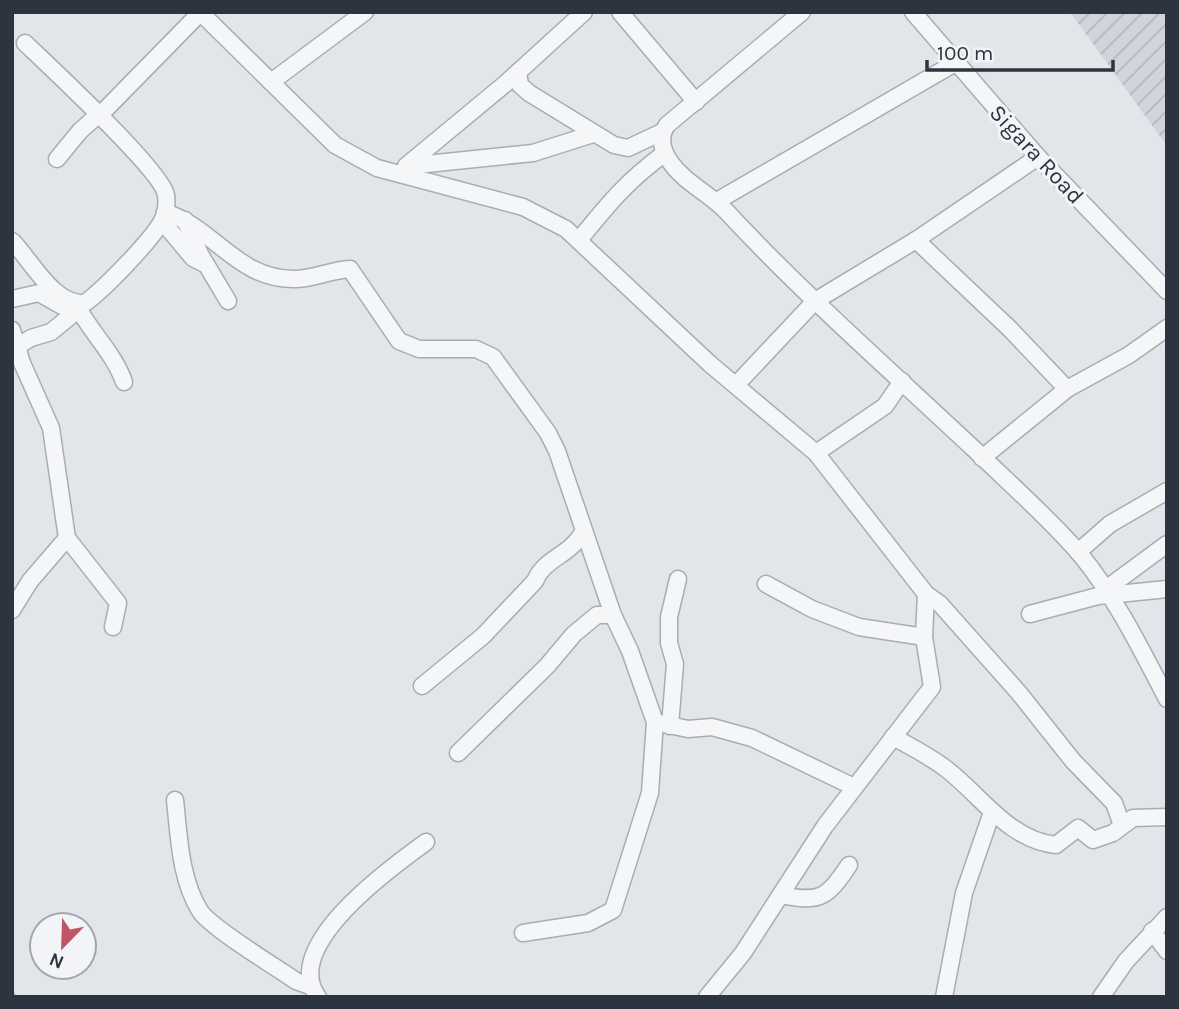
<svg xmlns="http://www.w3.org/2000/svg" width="1179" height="1009" font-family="Karla,sans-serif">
<defs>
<pattern id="industrial-furrows" width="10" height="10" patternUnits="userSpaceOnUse" patternTransform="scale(1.75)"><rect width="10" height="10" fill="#d1d4db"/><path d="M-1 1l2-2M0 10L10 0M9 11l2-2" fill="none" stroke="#b4b7bd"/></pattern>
</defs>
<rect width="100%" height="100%" fill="#e2e5e9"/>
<path fill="url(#industrial-furrows)" d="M 1070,12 L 1167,12 L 1167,146 Z"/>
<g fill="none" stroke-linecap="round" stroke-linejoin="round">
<path stroke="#a1b4c5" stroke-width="3.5" d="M 12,992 L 15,997"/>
<g stroke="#a8acb3" stroke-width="19">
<g id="minor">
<path d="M 200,12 L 335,145 L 377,168 L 523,207 L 566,229 L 710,364 L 816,453 L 926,594 L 924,637 L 932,687 L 825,826 L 743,953 L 707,997"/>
<path d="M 620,12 L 696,102"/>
<path d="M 802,12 L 667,125 C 658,138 662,151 671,163 C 685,183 710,194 727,212 C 805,296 891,371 975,450 C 1010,484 1048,517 1080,554 C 1116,598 1141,649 1167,699"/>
<path d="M 913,12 L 1038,157 L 1167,291"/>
<path d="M 518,72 L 520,85 L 529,93 L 614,145 L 628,148 L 662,132"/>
<path d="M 271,82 L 365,12"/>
<path d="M 100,115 L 200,13"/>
<path d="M 57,159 L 80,131 L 99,114"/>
<path d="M 407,166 L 533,153 L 593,134"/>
<path d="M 404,173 L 406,166 L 505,84 L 584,12"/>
<path d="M 717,201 L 955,63"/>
<path d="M 165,212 C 216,229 238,281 297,279 C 315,278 332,270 350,269 L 399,341 L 419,349 L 476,349 L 493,357 L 548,433 L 557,451 L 613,615 L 630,651 L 655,722 L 688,729 L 712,727 L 752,738 L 854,787"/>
<path d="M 185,220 L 200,254 L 228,301"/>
<path d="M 162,221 L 193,258 L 203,263"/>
<path d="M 579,240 C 609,203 627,181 665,153"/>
<path d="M 916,240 L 1010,329 L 1067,389"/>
<path d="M 12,241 C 31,260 54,306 85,303 C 103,290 151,241 162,221 C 166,213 167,203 166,195 C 162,171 48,65 25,43"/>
<path d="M 12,299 L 39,293 L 62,306"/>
<path d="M 76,304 C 90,332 114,353 124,382"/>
<path d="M 12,330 L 22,363 L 51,428 L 67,538 L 118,603 L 113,627"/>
<path d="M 18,346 L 31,338 L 51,332 L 79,309"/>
<path d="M 736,385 L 815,301 L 916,240 L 1038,157"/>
<path d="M 816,453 L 885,406 L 902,381"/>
<path d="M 982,458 L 1067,389 L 1129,355 L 1167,328"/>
<path d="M 1078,552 L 1110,524 L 1167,491"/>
<path d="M 766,584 L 812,609 L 859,627 L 924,637"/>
<path d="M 1106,589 L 1167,544"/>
<path d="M 926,594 L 940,604 L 1019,693 L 1073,761 L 1114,803 L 1122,825"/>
<path d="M 12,610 L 30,581 L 67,538"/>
<path d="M 1030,614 L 1098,596 L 1167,589"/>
<path d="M 422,686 L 483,636 L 535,581 C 544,558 570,556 584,531"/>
<path d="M 670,726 L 675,664 L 669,643 L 669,617 L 678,579"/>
<path d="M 893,737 C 910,746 929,756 945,768 C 980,794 1008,840 1056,845 L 1078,828 L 1093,840 L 1113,833 L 1133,818 L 1167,817"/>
<path d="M 458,753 L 547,666 L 574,634 L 597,615 L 613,615"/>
<path d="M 175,800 C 179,836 180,879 200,911 C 211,928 276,967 296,981 L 310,986"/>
<path d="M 781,895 C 820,903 827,898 849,865"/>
<path d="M 1152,931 L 1167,951"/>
<path d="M 523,933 L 588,923 L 613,910 L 650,793 L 655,722"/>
<path d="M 318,997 C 280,947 390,868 426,842"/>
<path d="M 944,997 L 964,893 L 992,812"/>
<path d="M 1101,997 L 1126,961 L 1167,917"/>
</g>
</g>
<use href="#minor" stroke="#f5f6f8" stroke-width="16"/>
</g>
<g text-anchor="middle" stroke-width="6" stroke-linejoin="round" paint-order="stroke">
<g font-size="23" fill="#2c343f" stroke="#f2f4f7">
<text transform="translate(1037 154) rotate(47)" y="8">Sigara Road</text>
</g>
</g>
<rect width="1179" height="1009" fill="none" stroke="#2c343f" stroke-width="28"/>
<g transform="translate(63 946) rotate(203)"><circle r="33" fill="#f2f4f7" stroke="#a3a7ad" stroke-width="2"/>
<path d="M0-5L12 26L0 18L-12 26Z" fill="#c05568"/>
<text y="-10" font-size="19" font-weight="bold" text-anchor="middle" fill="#2c343f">N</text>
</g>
<path d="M927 60v10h186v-10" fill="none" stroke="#2c343f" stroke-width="3.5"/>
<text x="937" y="60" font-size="21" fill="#2c343f" stroke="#f2f4f7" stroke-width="5" paint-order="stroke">100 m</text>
</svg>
